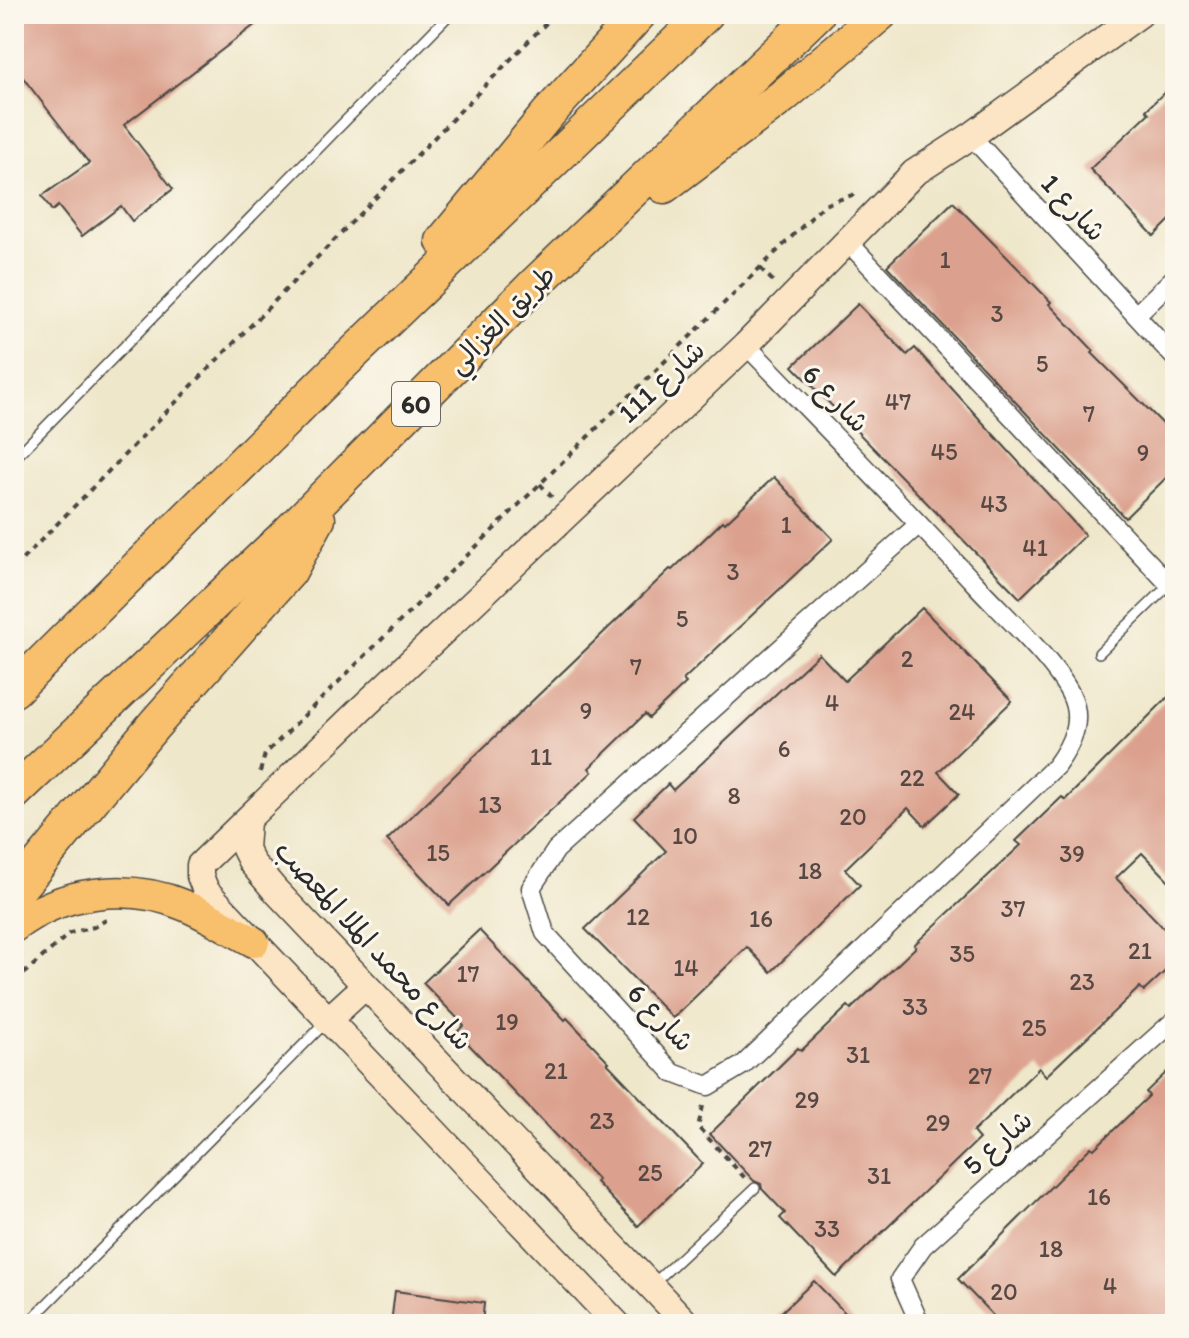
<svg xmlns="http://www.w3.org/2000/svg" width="1189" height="1338" font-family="Itim,'Playpen Sans Arabic',sans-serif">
<rect width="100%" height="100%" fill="#fbf7ec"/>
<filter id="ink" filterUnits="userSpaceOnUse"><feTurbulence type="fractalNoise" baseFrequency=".0125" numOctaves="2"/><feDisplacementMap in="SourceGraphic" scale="16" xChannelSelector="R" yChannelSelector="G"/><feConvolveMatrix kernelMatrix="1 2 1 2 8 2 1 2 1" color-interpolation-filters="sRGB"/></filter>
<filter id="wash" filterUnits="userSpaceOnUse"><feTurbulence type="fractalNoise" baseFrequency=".006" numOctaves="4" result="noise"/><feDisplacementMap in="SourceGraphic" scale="32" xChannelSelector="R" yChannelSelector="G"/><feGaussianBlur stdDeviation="1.8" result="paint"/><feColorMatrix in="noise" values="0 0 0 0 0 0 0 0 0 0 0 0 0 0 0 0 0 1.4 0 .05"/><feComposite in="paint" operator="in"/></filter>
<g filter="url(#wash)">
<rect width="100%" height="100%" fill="#efe7ca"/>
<g id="blocks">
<g fill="#dca18e">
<path d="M 14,14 L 269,14 L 124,125 L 173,189 L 132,221 L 121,206 L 82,236 L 58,206 L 52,211 L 42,196 L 89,163 L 14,66 Z"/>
<path d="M 1175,82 L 1175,215 L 1154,236 L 1090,169 L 1149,113 L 1146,110 Z"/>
<path d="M 953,202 L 1051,302 L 1049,304 L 1094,351 L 1092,353 L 1175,436 L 1175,469 L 1125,518 L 887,266 Z"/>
<path d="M 858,304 L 907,355 L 915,348 L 1085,535 L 1020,598 L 793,366 Z"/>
<path d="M 774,477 L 833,539 L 683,680 L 686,683 L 649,718 L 645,714 L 589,768 L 592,772 L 449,905 L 387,840 L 670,569 L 672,570 L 723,521 L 725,523 Z"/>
<path d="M 922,608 L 1012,701 L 938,772 L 959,794 L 925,826 L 908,808 L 845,869 L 860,885 L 771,972 L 747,947 L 673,1018 L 585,929 L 666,851 L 634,817 L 668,784 L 673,790 L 819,654 L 845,681 Z"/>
<path d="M 1175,690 L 1175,887 L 1142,853 L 1116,878 L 1175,940 L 1175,962 L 1144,991 L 1140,987 L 1046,1076 L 1039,1068 L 973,1132 L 979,1139 L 836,1277 L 780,1218 L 785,1213 L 762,1189 L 761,1184 L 754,1181 L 710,1134 L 798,1048 L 801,1051 L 848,1006 L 851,1009 L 916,947 L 914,945 L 1021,845 L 1016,841 L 1062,797 L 1065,800 Z"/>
<path d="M 479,930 L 565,1020 L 567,1018 L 609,1062 L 607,1063 L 703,1164 L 638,1226 L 596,1182 L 598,1180 L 457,1032 L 464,1025 L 423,983 Z"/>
<path d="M 1175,1064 L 1175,1324 L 1001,1324 L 958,1279 L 1091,1147 L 1094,1149 L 1149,1096 L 1146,1092 Z"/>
<path d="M 814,1281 L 856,1324 L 769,1324 Z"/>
<path d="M 395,1291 L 484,1303 L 482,1324 L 391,1324 Z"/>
</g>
</g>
</g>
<g filter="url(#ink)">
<use href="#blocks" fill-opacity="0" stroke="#484743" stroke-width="2"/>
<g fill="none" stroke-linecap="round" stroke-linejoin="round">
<g stroke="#484743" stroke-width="12">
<g id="lane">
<path d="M 14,459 L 450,14"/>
<path d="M 1099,653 L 1170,584"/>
<path d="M 653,1284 L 755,1188"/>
<path d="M 27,1324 L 325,1023"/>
</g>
</g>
<g stroke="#484743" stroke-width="21">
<g id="street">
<path d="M 971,136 L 1175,358"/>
<path d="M 849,243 L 1169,584"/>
<path d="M 1136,315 L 1175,277"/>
<path d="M 746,345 C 824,425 902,505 978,587 C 1005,616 1052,659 1070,693 C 1084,720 1072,744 1056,766 L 743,1065 L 708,1086 L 673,1073 L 545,933 L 531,888 L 556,850 L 919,524"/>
<path d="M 920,1324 L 900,1279 L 923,1246 L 1175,1020"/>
</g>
</g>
<g stroke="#484743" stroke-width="29">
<g id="secondary">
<path d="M 247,821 L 245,849 L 252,863 L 275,890 L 687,1324"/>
<path d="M 327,1021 L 365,986"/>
<path d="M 617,1324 L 206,891 L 200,876 L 200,865 L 360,710 L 746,345 L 914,173 L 971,136 L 1140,14"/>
</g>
</g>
<g stroke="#484743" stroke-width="33">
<path id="primary" d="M 14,927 C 61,891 128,882 183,905 C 208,915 231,930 254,942"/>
</g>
<g stroke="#484743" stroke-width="37">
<g id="highway">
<path d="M 664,186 L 782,97 L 880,14"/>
<path d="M 443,241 L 547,115 L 639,14"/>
<path d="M 14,690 L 337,369 L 706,14"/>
<path d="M 14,793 L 287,534 L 536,283 L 817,14"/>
<path d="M 14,894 L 154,725 L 289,572 L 318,519"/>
</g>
</g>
<g stroke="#484743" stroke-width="4" stroke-dasharray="6 6" stroke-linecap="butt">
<path d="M 760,268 L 775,283"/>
<path d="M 540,484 L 552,497"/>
<path d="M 14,568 L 555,14"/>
<path d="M 260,772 L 265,754 L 824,205 L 858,193"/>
<path d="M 14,982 L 70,933 L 94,927 L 106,920"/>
<path d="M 703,1106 L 698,1127 L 745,1178"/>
</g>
<use href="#lane" stroke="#fff" stroke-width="9"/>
<use href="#street" stroke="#fff" stroke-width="18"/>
<use href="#secondary" stroke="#fce5c4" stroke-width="26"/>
<use href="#primary" stroke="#f8bf6c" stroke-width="30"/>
<use href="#highway" stroke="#f8bf6c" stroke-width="34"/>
</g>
</g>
<g text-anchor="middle" stroke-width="6" stroke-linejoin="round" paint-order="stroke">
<g font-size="24" fill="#574844">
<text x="945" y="268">1</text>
<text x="997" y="322">3</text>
<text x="1042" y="372">5</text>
<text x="898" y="410">47</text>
<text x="1089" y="422">7</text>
<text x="944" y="460">45</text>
<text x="1143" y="461">9</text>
<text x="994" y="512">43</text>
<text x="786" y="533">1</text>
<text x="1035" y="556">41</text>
<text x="733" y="580">3</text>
<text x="682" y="627">5</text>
<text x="907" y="667">2</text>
<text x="636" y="675">7</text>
<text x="832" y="711">4</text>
<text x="586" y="719">9</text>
<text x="962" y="720">24</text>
<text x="784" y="757">6</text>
<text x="541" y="765">11</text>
<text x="912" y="786">22</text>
<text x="734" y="804">8</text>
<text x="490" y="813">13</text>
<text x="853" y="825">20</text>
<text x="685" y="844">10</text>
<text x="438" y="861">15</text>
<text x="1072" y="862">39</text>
<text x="810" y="879">18</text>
<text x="1013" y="917">37</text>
<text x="638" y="925">12</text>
<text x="761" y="927">16</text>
<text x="1140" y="959">21</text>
<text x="962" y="962">35</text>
<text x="686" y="976">14</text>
<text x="468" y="982">17</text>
<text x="1082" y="990">23</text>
<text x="915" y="1015">33</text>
<text x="507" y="1030">19</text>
<text x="1034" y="1036">25</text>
<text x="858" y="1063">31</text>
<text x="556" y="1079">21</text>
<text x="980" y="1084">27</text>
<text x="807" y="1108">29</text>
<text x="602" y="1129">23</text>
<text x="938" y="1131">29</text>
<text x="760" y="1157">27</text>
<text x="650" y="1181">25</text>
<text x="879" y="1184">31</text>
<text x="1099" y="1205">16</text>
<text x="827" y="1237">33</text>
<text x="1051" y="1257">18</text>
<text x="1110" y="1294">4</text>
<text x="1004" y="1300">20</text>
</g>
<rect fill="#fbf7ec" stroke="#696865" stroke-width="2" x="392" y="382" width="48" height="44" rx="6"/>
<g font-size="26" font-weight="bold" fill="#2b2b2b">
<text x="416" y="413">60</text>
</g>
<g font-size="28" fill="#2b2b2b" stroke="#fbf7ec">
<text transform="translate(1074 207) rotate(47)" y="10">شارع 1</text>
<text transform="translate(501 319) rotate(-45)" y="10">طريق الغزالي</text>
<text transform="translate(661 381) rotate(-43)" y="10">شارع 111</text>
<text transform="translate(836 398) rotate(46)" y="10">شارع 6</text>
<text transform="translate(374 945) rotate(47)" y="10">شارع محمد الملا المعصب</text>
<text transform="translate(661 1017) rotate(46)" y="10">شارع 6</text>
<text transform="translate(997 1142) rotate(-42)" y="10">شارع 5</text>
</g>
</g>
<rect width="1189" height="1338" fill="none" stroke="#fbf7ec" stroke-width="48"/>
</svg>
